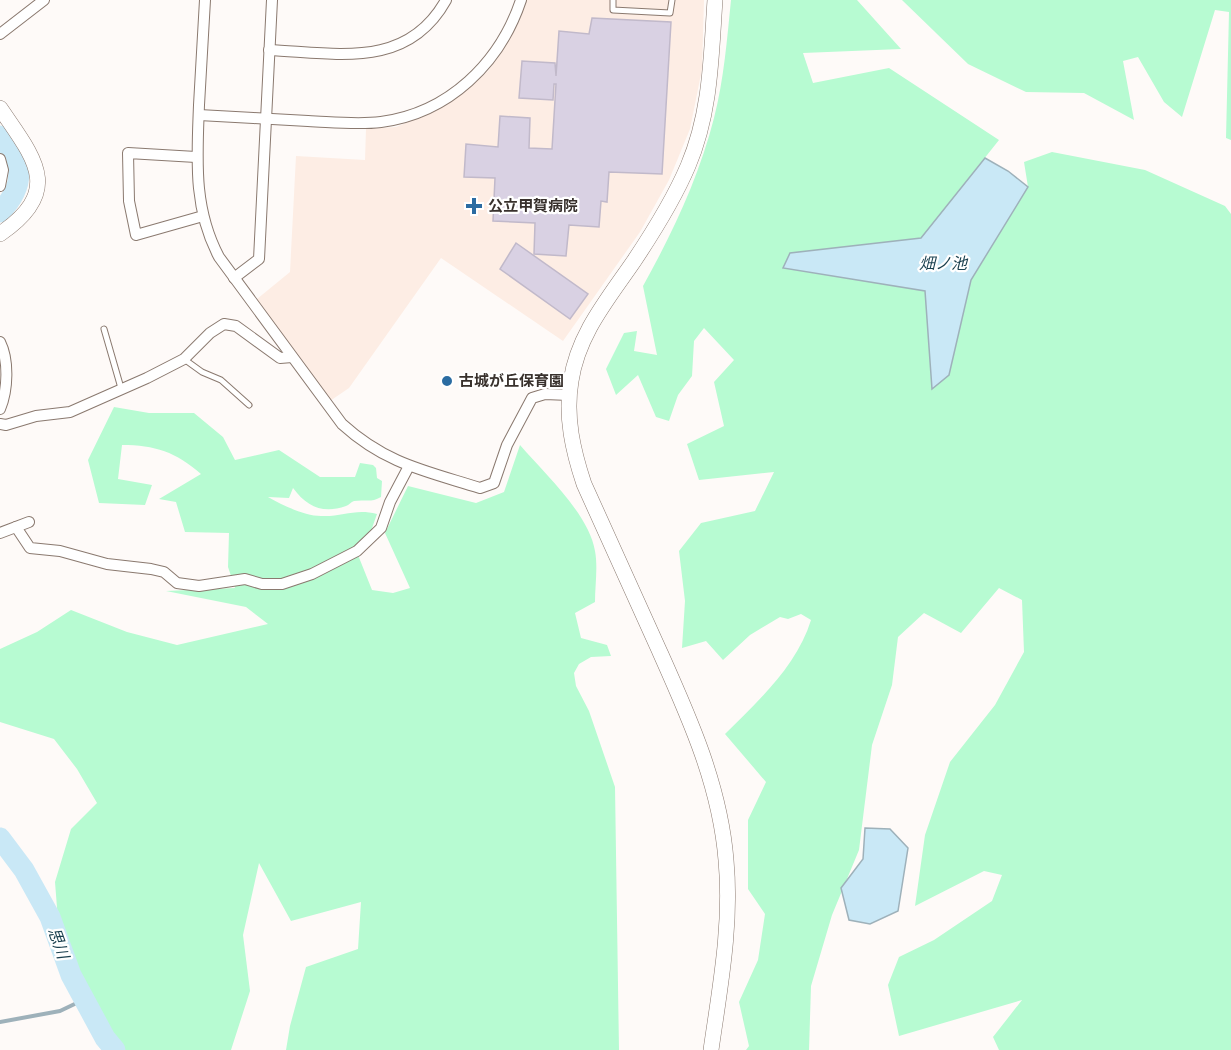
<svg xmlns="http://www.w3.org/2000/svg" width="1231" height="1050" font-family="'Source Serif 4','Noto Sans JP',serif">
<rect width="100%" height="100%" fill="#fefaf8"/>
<path fill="#fdede4" d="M 526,0 L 704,0 L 702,69 L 690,129 L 669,180 L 640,232 L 563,341 L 441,258 L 349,388 L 330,401 L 257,299 L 290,272 L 296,156 L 365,160 L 366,129 L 396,127 L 435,111 L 453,101 L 488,71 L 501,53 L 519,22 Z"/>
<g fill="#b7fbd2">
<path d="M 731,0 L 857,0 L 901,49 L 803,53 L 813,83 L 889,68 L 999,140 L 921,238 L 790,253 L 783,268 L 925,291 L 949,375 L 971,280 L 1028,187 L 1024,162 L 1052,152 L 1145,170 L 1225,206 L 1231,214 L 1231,1050 L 999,1050 L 993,1037 L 1022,1000 L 899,1036 L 888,985 L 899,957 L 934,940 L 992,901 L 1002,875 L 984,871 L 915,906 L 925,835 L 950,762 L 995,705 L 1024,652 L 1022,600 L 999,588 L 961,633 L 924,613 L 898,637 L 892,685 L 872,745 L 859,850 L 832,915 L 811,986 L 809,1050 L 746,1050 L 749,1046 L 739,1002 L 758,960 L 765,914 L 748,889 L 748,820 L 766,782 L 725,734 C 758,701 797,666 811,620 L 801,614 L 788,619 L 780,617 L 750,635 L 723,660 L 706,641 L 682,648 L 685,601 L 679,551 L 701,523 L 755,511 L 774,472 L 699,480 L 687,444 L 724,426 L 714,382 L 734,360 L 704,328 L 694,341 L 692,376 L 678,395 L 669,421 L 656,417 L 638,375 L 616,395 L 606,369 L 624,333 L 637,331 L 634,351 L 657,355 L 643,286 C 673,232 699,177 714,118 C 724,79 727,39 731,0 Z"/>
<path d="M 902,0 L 1231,0 L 1231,140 L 1226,138 L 1229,12 L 1215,10 L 1182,117 L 1164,102 L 1138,57 L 1123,61 L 1134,120 L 1084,93 L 1026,92 L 968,64 Z"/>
<path d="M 114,407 L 149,413 L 194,413 L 223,437 L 235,460 L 279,450 L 320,477 L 355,477 L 360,463 L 373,465 L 376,468 L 377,478 L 382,481 L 381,497 C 371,503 365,499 354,501 C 351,502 349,505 346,506 C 323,514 307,507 293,488 L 289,498 L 268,497 C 282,505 305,516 321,516 C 343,517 355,508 377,514 L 371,531 L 356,550 L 372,590 L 393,593 L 410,588 L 385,533 L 408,486 L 476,503 L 504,492 L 520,445 C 544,473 589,514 595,551 C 598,567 595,586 595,602 L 575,613 L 581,638 L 607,645 L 611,656 L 591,657 L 579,664 L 574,673 L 576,686 L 589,711 L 615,787 L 619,1050 L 286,1050 L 290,1026 L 306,967 L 358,949 L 361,902 L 291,921 L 259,863 L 243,935 L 250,991 L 231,1050 L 102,1050 L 97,1044 L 61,959 L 55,882 L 71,829 L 97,803 L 77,769 L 54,739 L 0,722 L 0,649 L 37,632 L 71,610 L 127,632 L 177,645 L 268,624 L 246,607 L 166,591 L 235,588 L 228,567 L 229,533 L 185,532 L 176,502 L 159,499 L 201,474 C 176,452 155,445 122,445 L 118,479 L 152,485 L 145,505 L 99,503 L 88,460 Z"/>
</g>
<g fill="#c9e8f6" stroke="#9eb1ba" stroke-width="1.5">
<path d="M 985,158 L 1008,171 L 1028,187 L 971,280 L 949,375 L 932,389 L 925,291 L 783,268 L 790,253 L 921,238 Z"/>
<path d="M 865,828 L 890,829 L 908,848 L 898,911 L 870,924 L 849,920 L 841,888 L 863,859 Z"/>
</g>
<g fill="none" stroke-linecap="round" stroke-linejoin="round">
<path stroke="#9eb1ba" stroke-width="4" d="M 0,1022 L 60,1011 L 83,1000"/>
<g stroke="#c9e8f6" stroke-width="21">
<path d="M 0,136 C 25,163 25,186 0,212"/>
<path d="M 0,838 L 24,870 L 50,917 L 71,975 L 105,1038 L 115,1050"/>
</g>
</g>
<g fill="#d9d1e3" stroke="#c1b9ca" stroke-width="1.5">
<path d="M 592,18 L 671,22 L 662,174 L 609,172 L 607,202 L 601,201 L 599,227 L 569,225 L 566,256 L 534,254 L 535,223 L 493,221 L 495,178 L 464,177 L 466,144 L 498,147 L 500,116 L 530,118 L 529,148 L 552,149 L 556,84 L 554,84 L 553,100 L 519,98 L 522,61 L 555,63 L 556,76 L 559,31 L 589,34 Z"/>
<path d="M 516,243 L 588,294 L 570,319 L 500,269 Z"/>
</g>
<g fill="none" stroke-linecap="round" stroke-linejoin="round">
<g stroke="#8a796f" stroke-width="7">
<g id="lane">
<path d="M 613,0 L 613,10 L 670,13 L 672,0"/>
<path d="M 104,329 L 121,388"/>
<path d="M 184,359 L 202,372 L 221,380 L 249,405"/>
</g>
</g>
<g stroke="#8a796f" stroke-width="12">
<g id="street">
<path d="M 205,0 C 203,35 201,70 199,105 C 197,159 193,208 219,257 L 342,424 C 386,464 426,471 480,488 L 494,483 L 507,445 L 532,398 L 545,394 L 569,395"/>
<path d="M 0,34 L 44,0"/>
<path d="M 269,50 C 336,53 407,70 446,0"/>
<path d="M 199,115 C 235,117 272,119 308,121 C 332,122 357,125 381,122 C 449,113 500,63 521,0"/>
<path d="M 196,157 L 128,153 L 129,201 L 136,235 L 203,216"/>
<path d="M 0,159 L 3,170 L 0,186"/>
<path d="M 234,278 L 259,259 L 272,0"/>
<path d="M 0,342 C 9,360 8,390 0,409"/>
<path d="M 0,424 L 6,425 L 36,416 L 70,412 L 147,378 L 184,359 L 210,333 L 224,324 L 236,326 L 280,358 L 292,357"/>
<path d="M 16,527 L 30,548 L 60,551 L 107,564 L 151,569 L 164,572 L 177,583 L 199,586 L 245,579 L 262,584 L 282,584 L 312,574 L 357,551 L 381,528 L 390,502 L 409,466"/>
<path d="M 0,533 L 29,522"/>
</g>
</g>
<g stroke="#8a796f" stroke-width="16">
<g id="secondary">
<path d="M 0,108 C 33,157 65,190 0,234"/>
<path d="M 711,1050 C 720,987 732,924 726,860 C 720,785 689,717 659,650 C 634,595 609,540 584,484 C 573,451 565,417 571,381 C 578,334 608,299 634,261 C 654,231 674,199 688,166 C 711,112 711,57 715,0"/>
</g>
</g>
<use href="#lane" stroke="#fff" stroke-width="5"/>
<use href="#street" stroke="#fff" stroke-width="10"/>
<use href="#secondary" stroke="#fff" stroke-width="15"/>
</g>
<g fill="#2b6ca2" stroke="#fff" stroke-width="2">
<path d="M471 197h6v6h6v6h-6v6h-6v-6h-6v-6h6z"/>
<circle cx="447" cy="381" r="6"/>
</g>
<g text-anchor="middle" stroke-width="4.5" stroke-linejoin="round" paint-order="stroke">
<g font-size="15" font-weight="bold" fill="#38312d" stroke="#fff" text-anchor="start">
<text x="488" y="211">公立甲賀病院</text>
<text x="459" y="386">古城が丘保育園</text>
</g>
<g font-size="16" font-style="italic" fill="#193f4e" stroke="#fff">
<text x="943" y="269">畑ノ池</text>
<text transform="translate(59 943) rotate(70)" y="6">思川</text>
</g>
</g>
</svg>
